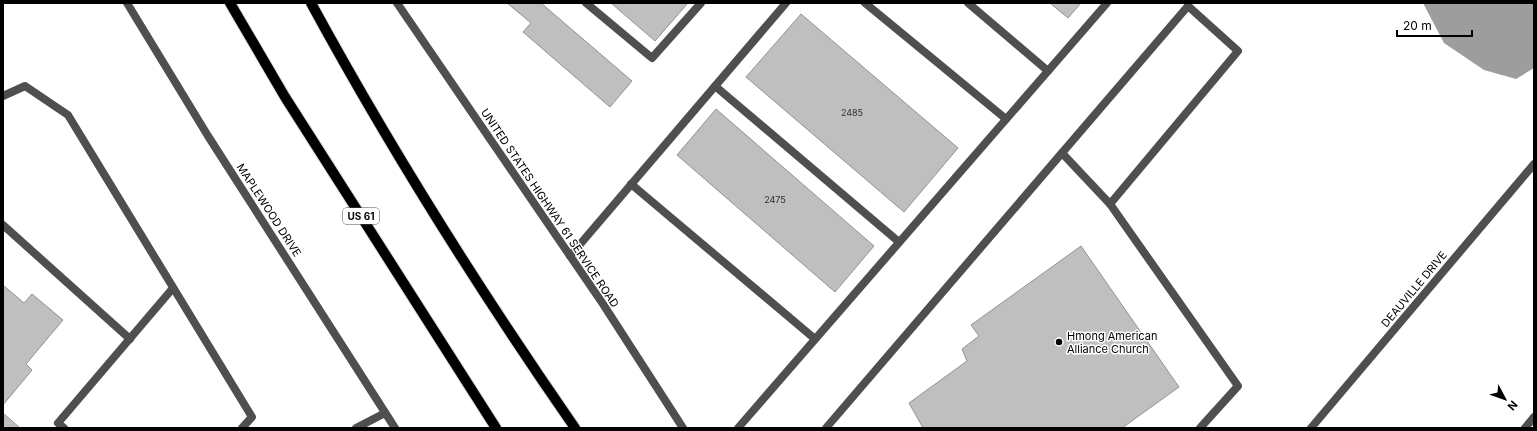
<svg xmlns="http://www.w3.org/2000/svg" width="1537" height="431" font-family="Inter,sans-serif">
<rect width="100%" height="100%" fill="#fff"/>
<path fill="#9d9d9d" d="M 1423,3 L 1534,3 L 1534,68 L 1516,79 L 1484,70 L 1444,43 Z"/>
<g fill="#bfbfbf" stroke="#939393">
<path d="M 507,3 L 541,3 L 632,81 L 610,107 L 523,32 L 531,23 Z"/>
<path d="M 611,3 L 688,3 L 655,41 Z"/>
<path d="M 1050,3 L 1081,3 L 1068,18 Z"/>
<path d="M 801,14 L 958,148 L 904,212 L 746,77 Z"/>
<path d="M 716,109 L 874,246 L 835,292 L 677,155 Z"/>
<path d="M 1081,246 L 1179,387 L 1122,428 L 923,428 L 909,403 L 967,361 L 962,349 L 979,336 L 971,325 Z"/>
<path d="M 3,285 L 24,303 L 32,294 L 63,320 L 26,364 L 32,370 L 3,405 Z"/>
<path d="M 3,413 L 20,428 L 3,428 Z"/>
</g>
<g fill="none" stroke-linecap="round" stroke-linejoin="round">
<g stroke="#dbdbdb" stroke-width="12">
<g id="primary">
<path d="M 230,3 L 285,97 L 496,428"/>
<path d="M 311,3 C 391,150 480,291 575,428"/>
</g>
</g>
<g stroke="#4f4f4f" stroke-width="8">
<path d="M 586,3 L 652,58 L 701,3"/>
<path d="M 865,3 L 1006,119"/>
<path d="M 968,3 L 1048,71"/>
<path d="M 715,86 L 899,242"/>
<path d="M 3,96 L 25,86 L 68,115 L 252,417 L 242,428"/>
<path d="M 1062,153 L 1110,204"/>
<path d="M 631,184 L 815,339"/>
<path d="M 3,225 L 130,339"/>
<path d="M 570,256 L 786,3"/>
<path d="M 64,428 L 58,423 L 173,288"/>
<path d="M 356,428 L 385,413"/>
<path d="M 738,428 L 1107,3"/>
<path d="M 826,428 L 1188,6 L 1238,51 L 1110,204 L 1238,386 L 1200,428"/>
</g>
<g stroke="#4f4f4f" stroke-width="8">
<path d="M 1311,428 L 1534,164"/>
<path d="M 1525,428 L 1534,417"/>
</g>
<g stroke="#4f4f4f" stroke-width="8">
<path d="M 127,3 L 208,136 L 395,428"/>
<path d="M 397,3 L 603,304 L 683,428"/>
</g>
<use href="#primary" stroke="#000" stroke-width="10"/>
</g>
<circle fill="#000" stroke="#fff" stroke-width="1.5" cx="1059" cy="342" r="4"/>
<g text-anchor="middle" stroke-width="3" stroke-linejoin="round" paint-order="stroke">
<g font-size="9" fill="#303030">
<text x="852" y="116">2485</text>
<text x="775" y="203">2475</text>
</g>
<rect fill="#fff" stroke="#4c4c4c" stroke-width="1" x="343" y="208" width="36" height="16" rx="3"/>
<g font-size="10" font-weight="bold" fill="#000">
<text x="361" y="220">US 61</text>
</g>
<g font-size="11" fill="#000" stroke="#fff">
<text transform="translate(550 208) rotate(56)" y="4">UNITED STATES HIGHWAY 61 SERVICE ROAD</text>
<text transform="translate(269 210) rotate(57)" y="4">MAPLEWOOD DRIVE</text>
<text transform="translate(1414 289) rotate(-50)" y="4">DEAUVILLE DRIVE</text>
</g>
<g font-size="11" fill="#000" stroke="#fff" text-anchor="start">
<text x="1067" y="340">Hmong American<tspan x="1067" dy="13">Alliance Church</tspan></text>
</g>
</g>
<rect width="1537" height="431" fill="none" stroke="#000000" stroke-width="8"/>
<g transform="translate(1505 399) rotate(131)" stroke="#ffffff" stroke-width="3" paint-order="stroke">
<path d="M0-3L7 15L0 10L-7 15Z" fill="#000000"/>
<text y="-6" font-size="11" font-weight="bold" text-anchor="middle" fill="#000000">N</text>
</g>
<path d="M1397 30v6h75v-6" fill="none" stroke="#000000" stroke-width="2"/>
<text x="1403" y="30" font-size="12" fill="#000000" stroke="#ffffff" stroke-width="3" paint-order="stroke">20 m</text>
</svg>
